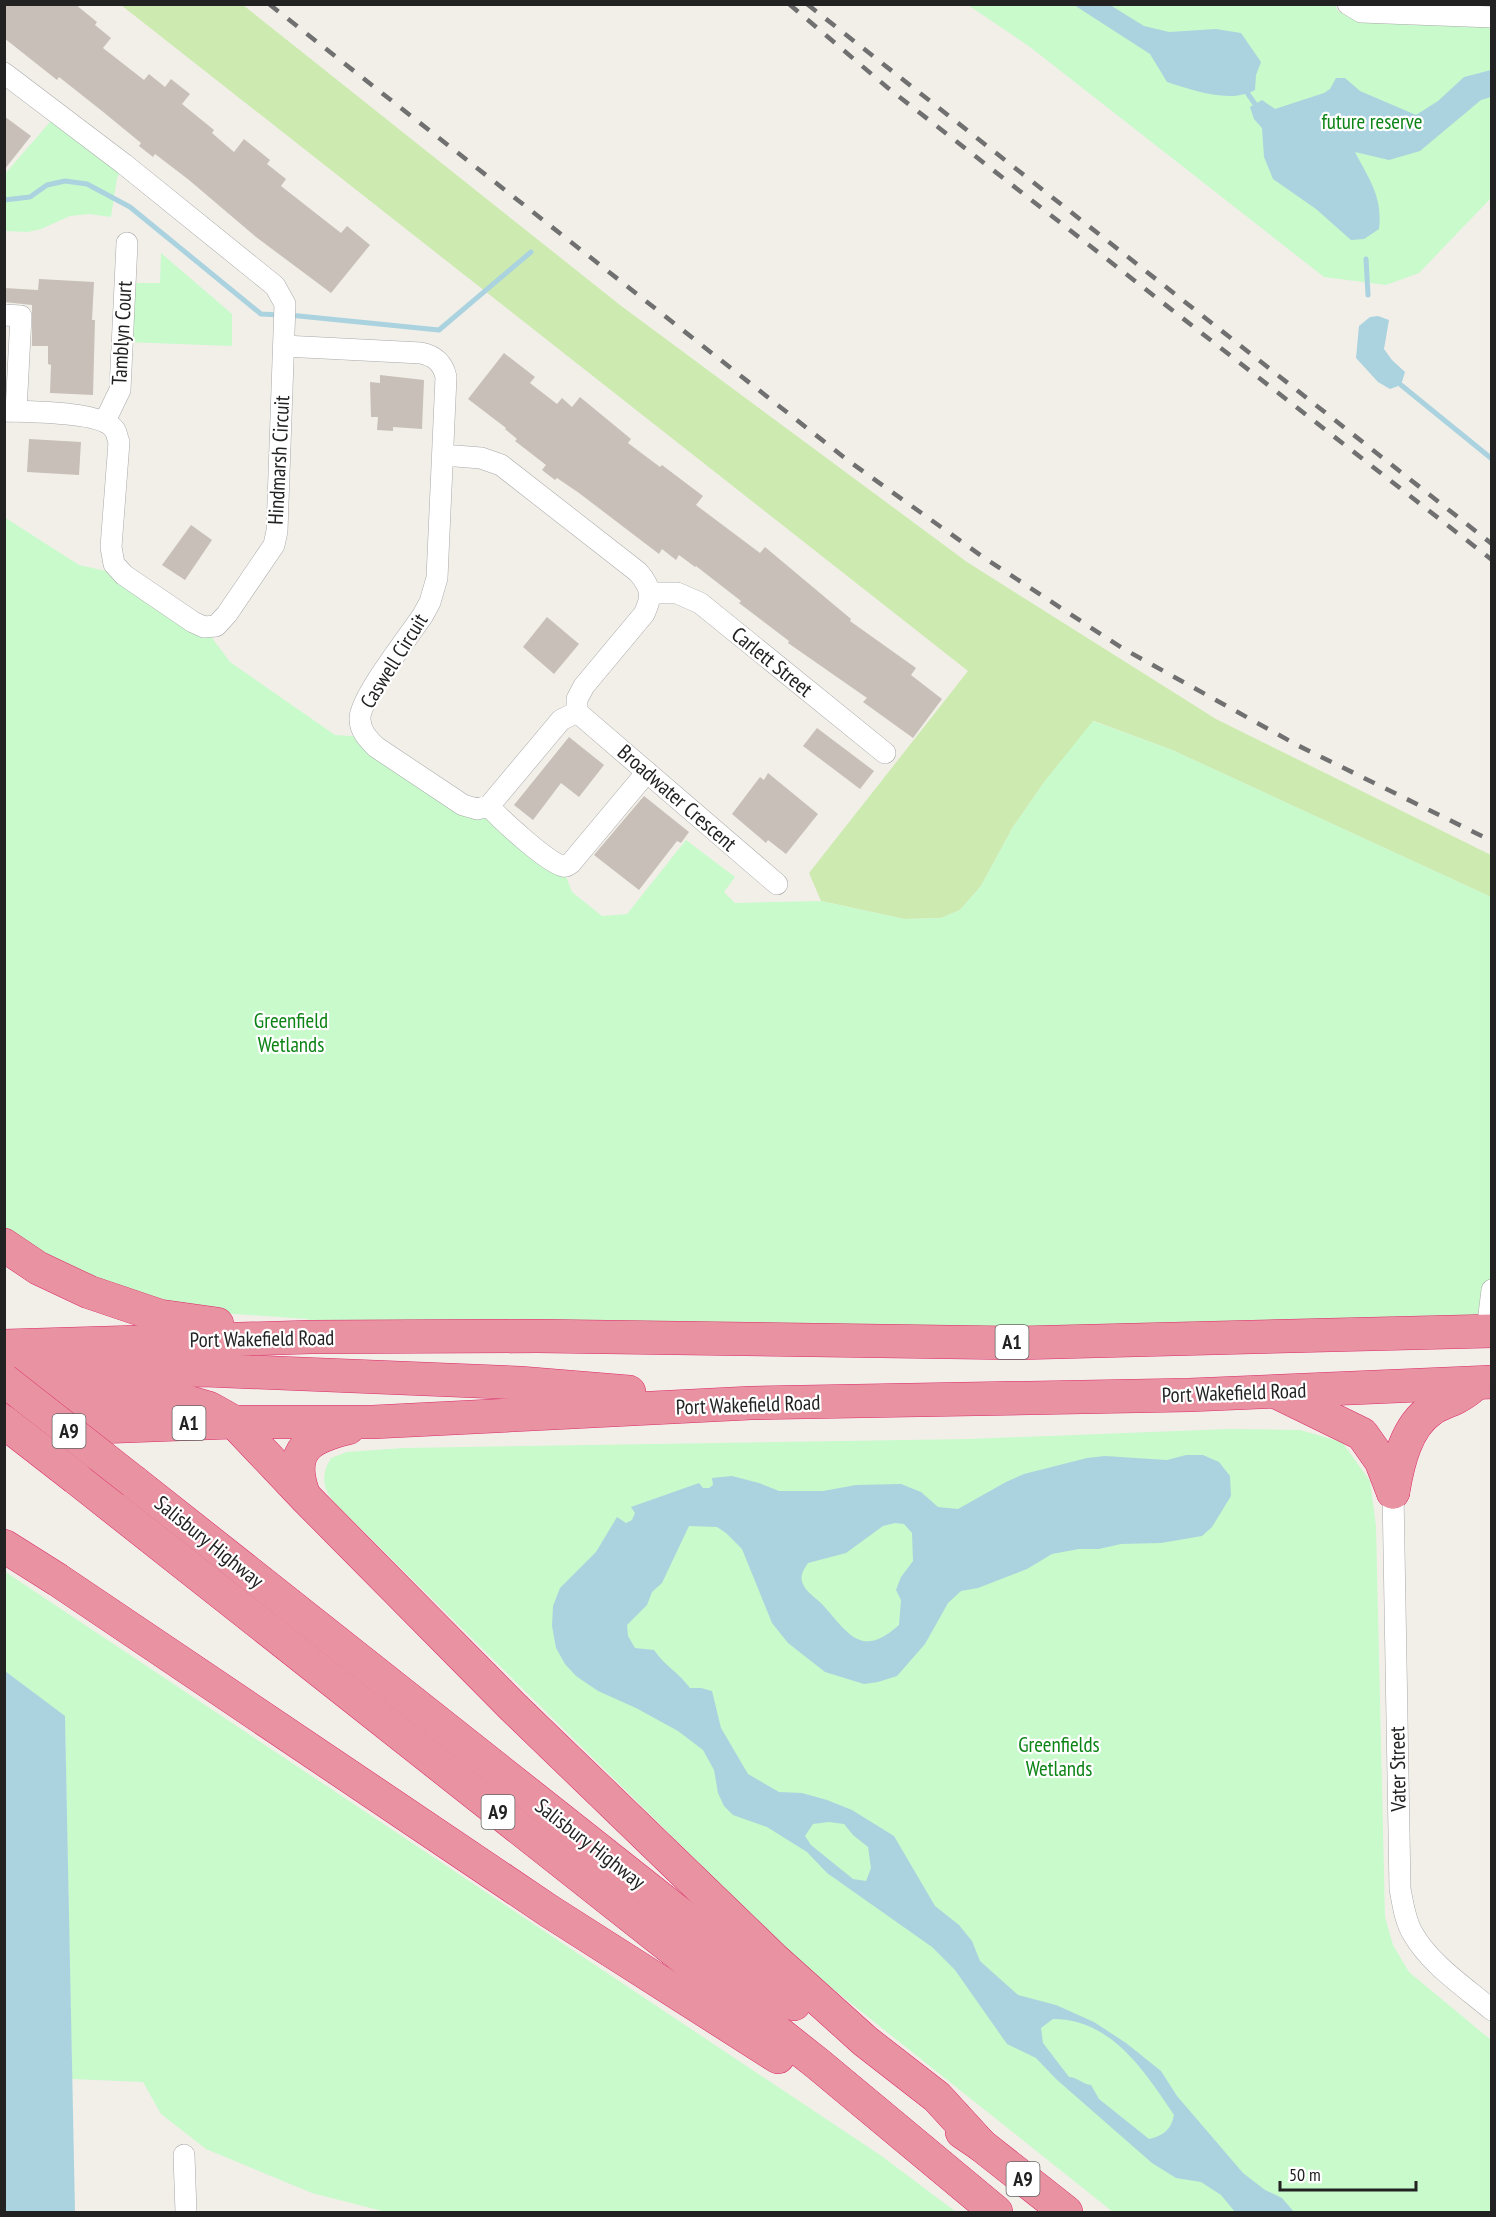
<svg xmlns="http://www.w3.org/2000/svg" width="1496" height="2217" font-family="'PT Sans Narrow',sans-serif">
<rect width="100%" height="100%" fill="#f2efe9"/>
<path fill="#cdebb0" d="M 121,5 L 243,5 L 620,305 L 967,562 L 1216,719 L 1491,855 L 1491,897 L 1172,750 L 1094,721 L 1045,781 L 1013,827 L 981,886 L 960,910 L 941,918 L 904,919 L 821,901 L 809,873 L 968,671 Z"/>
<g fill="#c8facc">
<path d="M 1334,4 L 1338,11 L 1352,19 L 1491,24 L 1491,198 L 1419,273 L 1386,285 L 1324,277 L 1030,47 L 968,5 Z"/>
<path d="M 57,114 L 124,164 L 117,178 L 111,217 L 89,214 L 70,216 L 41,229 L 28,232 L 5,231 L 4,175 Z"/>
<path d="M 161,253 L 232,314 L 232,346 L 125,342 L 135,283 L 160,283 Z"/>
<path d="M 4,517 L 79,565 L 124,575 L 204,627 L 230,662 L 335,735 L 366,737 L 477,809 L 562,866 L 572,892 L 602,916 L 627,914 L 686,840 L 735,877 L 724,892 L 735,903 L 821,901 L 904,919 L 941,918 L 960,910 L 981,886 L 1013,827 L 1045,781 L 1093,721 L 1172,750 L 1491,897 L 1492,1290 L 1487,1331 L 311,1337 L 308,1319 L 192,1311 L 148,1301 L 4,1237 Z"/>
<path d="M 1229,1429 L 1300,1430 L 1342,1442 L 1370,1481 L 1376,1526 L 1385,1917 L 1393,1945 L 1409,1972 L 1491,2040 L 1491,2212 L 1113,2212 L 799,1962 L 334,1502 C 322,1488 321,1474 331,1458 L 347,1452 L 404,1448 L 969,1439 Z"/>
<path d="M 4,1571 L 883,2157 L 956,2212 L 386,2212 L 312,2193 L 206,2149 L 161,2114 L 143,2082 L 72,2079 L 65,1717 L 5,1671 Z"/>
</g>
<g fill="#aad3df" fill-rule="evenodd">
<path d="M 1074,5 L 1110,5 L 1144,26 L 1169,32 L 1216,29 L 1241,33 L 1261,62 L 1256,75 L 1255,90 C 1230,104 1192,90 1167,82 L 1150,54 Z"/>
<path d="M 1491,70 L 1491,97 L 1481,100 L 1420,151 L 1389,160 L 1355,152 C 1369,179 1383,197 1379,229 L 1364,239 L 1351,240 L 1316,209 L 1273,179 L 1264,157 L 1262,128 L 1254,119 L 1250,107 L 1262,100 L 1275,109 L 1324,93 L 1330,89 L 1336,78 L 1345,78 L 1360,91 L 1416,115 L 1438,101 L 1464,77 Z"/>
<path d="M 1378,316 L 1389,320 L 1384,349 L 1392,360 L 1405,372 L 1401,385 L 1390,389 L 1378,382 L 1356,358 L 1359,326 L 1370,317 Z"/>
<path d="M 1186,1455 L 1203,1455 L 1219,1462 L 1230,1476 L 1231,1496 L 1212,1527 L 1202,1536 L 1161,1543 L 1121,1544 L 1099,1549 L 1079,1549 L 1052,1554 L 1027,1569 L 978,1588 L 961,1591 L 948,1603 L 925,1644 L 897,1676 L 878,1682 L 864,1684 L 825,1672 L 788,1643 L 772,1623 L 742,1549 L 726,1533 L 717,1527 L 689,1526 L 662,1583 L 652,1592 L 647,1605 L 627,1625 L 628,1636 L 635,1648 L 654,1650 C 664,1665 679,1673 690,1688 L 701,1688 L 712,1691 L 721,1728 L 748,1774 L 779,1792 L 802,1793 L 827,1800 L 852,1810 L 894,1836 L 935,1906 L 959,1925 L 972,1941 L 980,1961 L 1018,1995 L 1056,2005 L 1094,2022 L 1126,2043 L 1161,2071 L 1177,2096 L 1243,2173 L 1265,2190 L 1282,2198 L 1294,2212 L 1235,2212 L 1221,2195 L 1201,2182 L 1176,2178 L 1152,2163 L 1056,2079 L 1036,2058 L 1007,2044 L 955,1970 L 932,1947 L 827,1873 L 807,1852 L 767,1827 L 733,1815 L 724,1806 L 718,1793 L 714,1770 L 703,1750 L 678,1731 L 636,1708 L 598,1691 L 576,1676 L 565,1664 L 556,1648 L 552,1626 L 553,1606 L 560,1588 L 596,1552 L 617,1517 L 626,1523 L 632,1520 L 635,1513 L 631,1507 L 699,1483 L 703,1488 L 709,1488 L 713,1485 L 712,1478 L 732,1476 L 759,1483 L 779,1491 L 823,1491 L 856,1485 L 901,1484 L 921,1492 L 938,1507 L 958,1509 L 1006,1482 L 1024,1474 L 1087,1458 L 1105,1456 L 1167,1460 ZM 895,1523 L 904,1524 L 912,1533 L 913,1561 L 901,1577 L 896,1590 L 901,1600 L 899,1625 C 861,1659 849,1634 822,1604 C 816,1598 806,1592 803,1584 C 799,1576 804,1569 808,1563 L 846,1553 L 883,1526 ZM 829,1822 L 844,1824 L 853,1835 L 868,1847 L 871,1868 L 866,1881 L 853,1879 L 811,1845 L 805,1836 L 813,1824 ZM 1053,2019 C 1112,2019 1145,2072 1174,2115 C 1171,2130 1163,2136 1149,2139 L 1099,2099 L 1091,2085 C 1082,2084 1079,2078 1069,2077 L 1043,2043 L 1041,2028 Z"/>
<path d="M 5,1671 L 65,1716 L 75,2212 L 5,2212 Z"/>
</g>
<g fill="none" stroke-linecap="round" stroke-linejoin="round">
<g stroke="#aad3df" stroke-width="5">
<path d="M 1248,94 L 1255,104"/>
<path d="M 4,200 L 30,197 L 47,185 L 65,181 L 87,184 L 130,207 L 261,314 L 280,315"/>
<path d="M 1366,259 L 1368,295"/>
<path d="M 289,315 L 439,330 L 531,252"/>
<path d="M 1401,385 L 1492,459"/>
</g>
</g>
<g fill="#c7bfb8">
<path d="M 4,4 L 75,4 L 97,22 L 95,25 L 111,38 L 103,48 L 144,80 L 149,74 L 165,87 L 171,79 L 190,94 L 182,104 L 214,130 L 212,133 L 234,152 L 244,139 L 270,160 L 267,164 L 286,179 L 281,186 L 341,233 L 347,226 L 370,245 L 331,293 L 256,237 L 189,180 L 155,154 L 153,157 L 139,146 L 141,143 L 102,111 L 59,77 L 57,80 L 4,38 Z"/>
<path d="M 4,116 L 31,136 L 4,170 Z"/>
<path d="M 39,279 L 94,282 L 92,320 L 95,320 L 93,395 L 50,393 L 51,365 L 48,364 L 48,346 L 32,346 L 32,305 L 4,302 L 4,288 L 38,290 Z"/>
<path d="M 504,353 L 535,377 L 530,383 L 557,404 L 562,398 L 572,407 L 580,397 L 631,439 L 628,443 L 660,467 L 662,465 L 703,496 L 696,505 L 760,553 L 765,547 L 851,619 L 850,621 L 916,668 L 911,675 L 942,699 L 913,738 L 863,702 L 867,698 L 788,643 L 789,641 L 739,603 L 741,601 L 696,566 L 695,567 L 679,555 L 676,560 L 662,549 L 659,554 L 579,493 L 557,478 L 555,480 L 542,470 L 546,465 L 515,441 L 517,439 L 505,429 L 506,428 L 468,399 Z"/>
<path d="M 380,375 L 424,380 L 422,429 L 393,427 L 393,431 L 377,430 L 378,417 L 371,417 L 370,382 L 380,383 Z"/>
<path d="M 29,439 L 81,442 L 79,475 L 27,472 Z"/>
<path d="M 191,525 L 212,540 L 185,580 L 162,565 Z"/>
<path d="M 547,617 L 579,644 L 554,674 L 523,647 Z"/>
<path d="M 817,728 L 874,771 L 860,789 L 803,746 Z"/>
<path d="M 569,737 L 604,765 L 579,797 L 561,783 L 533,820 L 514,805 Z"/>
<path d="M 768,773 L 818,814 L 786,854 L 768,840 L 766,843 L 732,814 L 760,777 L 764,780 Z"/>
<path d="M 644,796 L 689,832 L 681,843 L 677,841 L 639,890 L 594,855 Z"/>
</g>
<g fill="none" stroke-linecap="round" stroke-linejoin="round">
<g stroke="#a9a9a9" stroke-width="22">
<g id="street">
<path d="M 1348,4 L 1361,12 L 1492,17"/>
<path d="M 4,73 L 124,164 L 275,286 L 285,304 L 277,531 L 274,545 L 227,614 L 216,626 L 204,627 L 193,622 L 124,575 L 114,564 L 111,547 L 119,442 C 117,438 117,432 114,429 C 101,411 27,412 4,411"/>
<path d="M 4,315 L 21,316 L 16,411"/>
<path d="M 284,346 L 421,353 C 435,356 443,363 446,377 L 437,578 L 430,602 L 423,615 C 410,635 359,699 360,719 C 360,731 368,739 376,747 L 463,805 L 477,809 L 489,806 L 561,720 L 577,712 L 577,699 L 584,686 L 644,614 C 653,596 651,587 638,572 L 501,465 L 481,458 L 443,455"/>
<path d="M 105,421 L 120,390 L 127,243"/>
<path d="M 651,593 L 677,593 L 700,603 L 885,753"/>
<path d="M 577,712 L 777,884"/>
<path d="M 489,806 C 500,819 548,863 563,866 C 567,867 568,865 571,863 L 647,772"/>
<path d="M 1487,1331 L 1492,1290"/>
<path d="M 1393,1492 L 1400,1889 C 1403,1904 1405,1921 1413,1934 C 1431,1965 1465,1987 1492,2010"/>
<path d="M 184,2155 L 186,2212"/>
</g>
</g>
<g stroke="#dc2a67" stroke-width="34">
<g id="highway">
<path d="M 4,1245 L 38,1268 L 89,1292 L 160,1316 L 217,1324"/>
<path d="M 4,1346 L 311,1337 L 537,1336 L 1017,1343 L 1492,1331"/>
<path d="M 4,1372 L 204,1370 L 520,1383 L 629,1392"/>
<path d="M 1280,1394 L 1362,1434 L 1381,1461 L 1393,1492"/>
<path d="M 9,1400 L 167,1396 L 209,1408 L 234,1422 L 306,1498 L 512,1706 L 775,1960 L 865,2041 L 937,2097 L 981,2145"/>
<path d="M 45,1429 L 234,1422 L 373,1422 L 751,1403 L 1189,1395 L 1492,1382"/>
<path d="M 76,1478 L 818,2064 L 996,2212"/>
<path d="M 134,1482 L 794,2004"/>
<path d="M 1393,1492 C 1398,1463 1406,1426 1432,1409 C 1439,1404 1446,1402 1453,1399 C 1460,1396 1467,1391 1473,1386"/>
<path d="M 303,1493 C 288,1449 310,1437 348,1428"/>
<path d="M 4,1546 L 58,1580 L 549,1911 L 778,2057"/>
<path d="M 962,2132 L 981,2145 L 1066,2212"/>
</g>
</g>
<use href="#street" stroke="#fff" stroke-width="21"/>
<use href="#highway" stroke="#e892a2" stroke-width="33"/>
<g stroke="#707070" stroke-width="4.5" stroke-dasharray="12 12" stroke-linecap="butt">
<path d="M 269,4 L 850,462 L 983,557 L 1122,648 L 1297,745 L 1492,841"/>
<path d="M 789,4 L 888,88 L 1492,560"/>
<path d="M 807,4 L 1492,544"/>
</g>
<g stroke="#dc2a67" stroke-width="34" stroke-linecap="butt">
<g id="highway-bridge">
<path d="M 4,1380 L 134,1482"/>
<path d="M 4,1422 L 76,1478"/>
</g>
</g>
<use href="#highway-bridge" stroke="#e892a2" stroke-width="33"/>
</g>
<g text-anchor="middle" stroke-width="4.5" stroke-linejoin="round" paint-order="stroke">
<g fill="#fff" stroke="#646464" stroke-width="1.5">
<rect x="995.5" y="1325" width="33" height="34" rx="4.5"/>
<rect x="172.5" y="1406" width="33" height="34" rx="4.5"/>
<rect x="52.5" y="1414" width="33" height="34" rx="4.5"/>
<rect x="481.5" y="1795" width="33" height="34" rx="4.5"/>
<rect x="1006.5" y="2162" width="33" height="34" rx="4.5"/>
</g>
<g font-size="20" font-weight="bold" fill="#222">
<text x="1012" y="1349">A1</text>
<text x="189" y="1430">A1</text>
<text x="69" y="1438">A9</text>
<text x="498" y="1819">A9</text>
<text x="1023" y="2186">A9</text>
</g>
<g font-size="21" fill="#0c8416" stroke="#fff">
<text x="1372" y="129">future reserve</text>
<text x="291" y="1028">Greenfield<tspan x="291" dy="24">Wetlands</tspan></text>
<text x="1059" y="1752">Greenfields<tspan x="1059" dy="24">Wetlands</tspan></text>
</g>
<g font-size="21" fill="#222" stroke="#fff">
<text transform="translate(122 333) rotate(-87)" y="7">Tamblyn Court</text>
<text transform="translate(279 460) rotate(-87)" y="7">Hindmarsh Circuit</text>
<text transform="translate(394 661) rotate(-58)" y="7">Caswell Circuit</text>
<text transform="translate(772 662) rotate(39)" y="7">Carlett Street</text>
<text transform="translate(677 798) rotate(41)" y="7">Broadwater Crescent</text>
<text transform="translate(262 1339) rotate(-1)" y="7">Port Wakefield Road</text>
<text transform="translate(1234 1393) rotate(-2)" y="7">Port Wakefield Road</text>
<text transform="translate(748 1405) rotate(-2)" y="7">Port Wakefield Road</text>
<text transform="translate(209 1542) rotate(39)" y="7">Salisbury Highway</text>
<text transform="translate(1398 1769) rotate(-91)" y="7">Vater Street</text>
<text transform="translate(590 1844) rotate(38)" y="7">Salisbury Highway</text>
</g>
</g>
<rect width="1496" height="2217" fill="none" stroke="#222222" stroke-width="12"/>
<path d="M1280 2181v9h136v-9" fill="none" stroke="#222222" stroke-width="3"/>
<text x="1289" y="2181" font-size="18" fill="#222222" stroke="#ffffff" stroke-width="4.5" paint-order="stroke">50 m</text>
</svg>
